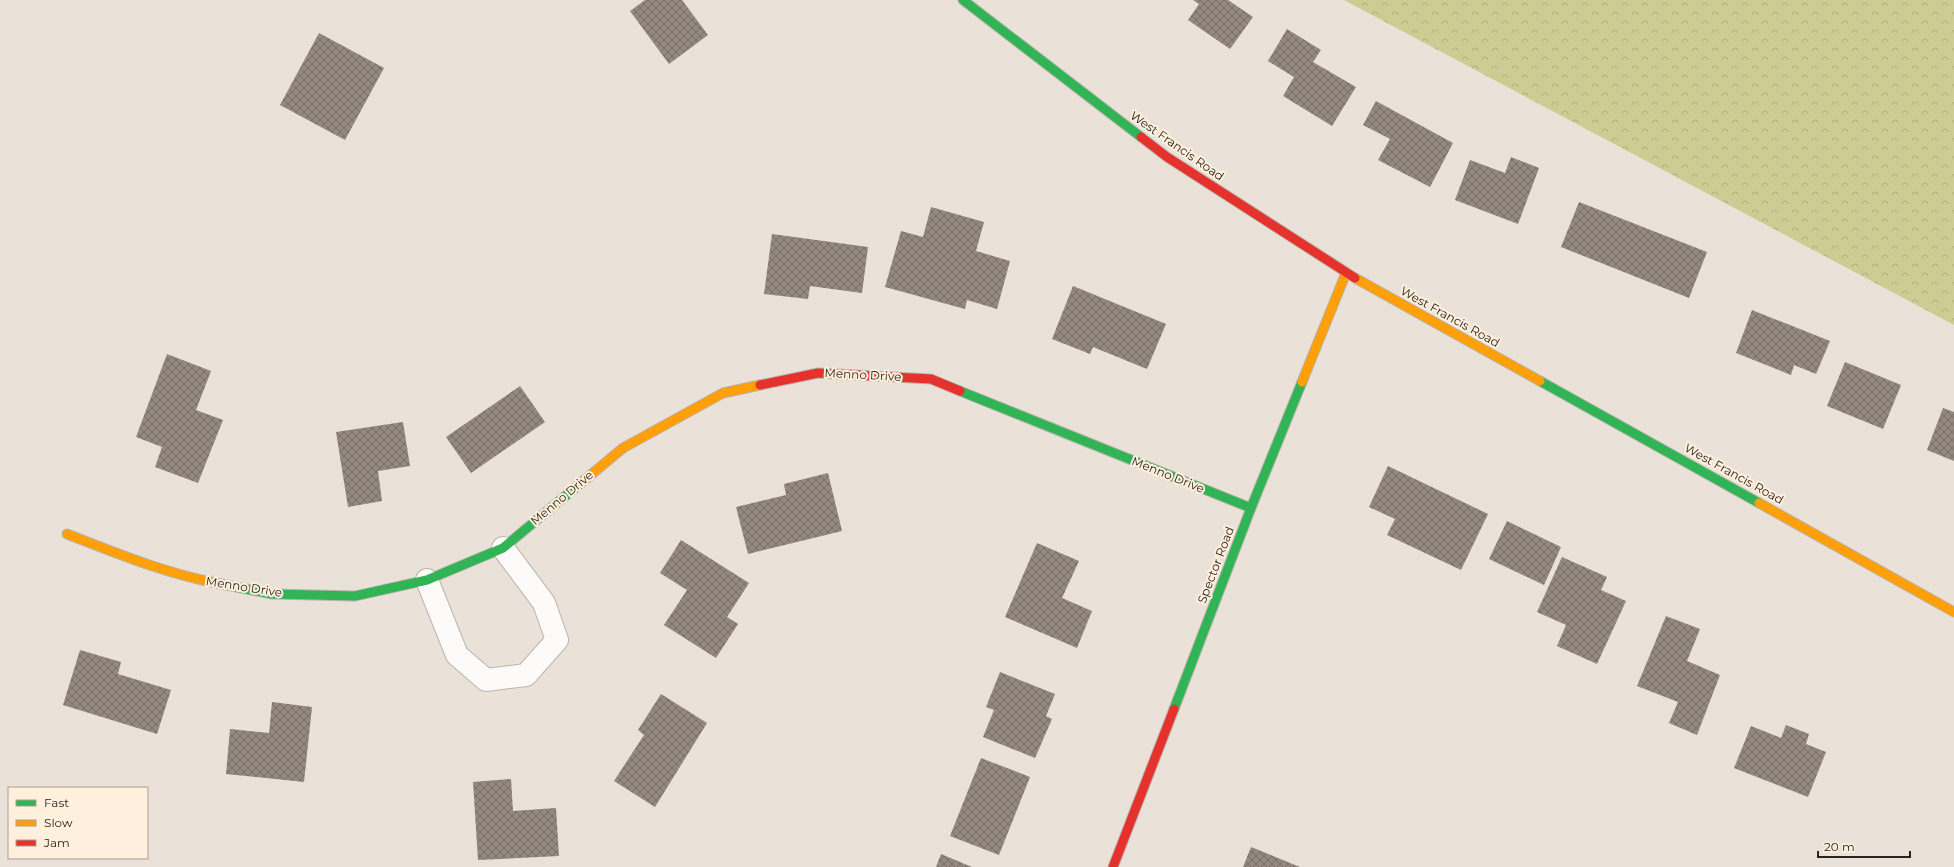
<svg xmlns="http://www.w3.org/2000/svg" width="1954" height="867" font-family="Montserrat,sans-serif">
<defs>
<pattern id="forest-crowns" width="20" height="18" patternUnits="userSpaceOnUse"><rect width="20" height="18" fill="#cdcd93"/><path d="M2 6a3 3 0 1 1 6 0M12 15a3 3 0 1 1 6 0" fill="none" stroke="#b0b07e"/></pattern>
<pattern id="building-cross-hatch" width="8" height="8" patternUnits="userSpaceOnUse"><rect width="8" height="8" fill="#93897d"/><path d="M0 0l8 8M0 8l8-8" fill="none" stroke="#787066"/></pattern>
</defs>
<rect width="100%" height="100%" fill="#eae2d8"/>
<path fill="url(#forest-crowns)" d="M 1344,0 L 1954,0 L 1954,325 Z"/>
<g fill="url(#building-cross-hatch)">
<path d="M 645,0 L 682,0 L 708,35 L 669,64 L 630,11 Z"/>
<path d="M 1193,0 L 1228,0 L 1253,17 L 1230,49 L 1188,20 L 1199,4 Z"/>
<path d="M 1287,29 L 1321,50 L 1313,62 L 1356,87 L 1332,126 L 1283,96 L 1294,77 L 1268,61 Z"/>
<path d="M 319,33 L 384,68 L 345,140 L 280,105 Z"/>
<path d="M 1376,101 L 1453,143 L 1430,187 L 1378,160 L 1390,139 L 1363,125 Z"/>
<path d="M 1511,157 L 1539,168 L 1518,224 L 1455,200 L 1470,160 L 1505,173 Z"/>
<path d="M 1579,202 L 1707,252 L 1689,298 L 1561,247 Z"/>
<path d="M 931,207 L 984,222 L 976,251 L 1010,261 L 997,309 L 967,300 L 965,309 L 885,287 L 901,231 L 923,237 Z"/>
<path d="M 772,234 L 868,247 L 862,293 L 810,286 L 808,299 L 764,294 Z"/>
<path d="M 1073,286 L 1166,324 L 1147,369 L 1093,347 L 1090,354 L 1052,339 Z"/>
<path d="M 1752,310 L 1830,341 L 1816,374 L 1794,365 L 1791,375 L 1736,353 Z"/>
<path d="M 167,354 L 211,371 L 196,410 L 223,420 L 198,483 L 155,467 L 162,447 L 136,437 Z"/>
<path d="M 1845,362 L 1901,385 L 1883,429 L 1827,406 Z"/>
<path d="M 520,386 L 545,422 L 471,473 L 446,437 Z"/>
<path d="M 1943,408 L 1954,412 L 1954,461 L 1927,450 Z"/>
<path d="M 403,422 L 410,466 L 378,471 L 382,501 L 348,507 L 336,432 Z"/>
<path d="M 1388,466 L 1488,514 L 1461,570 L 1387,535 L 1395,519 L 1369,507 Z"/>
<path d="M 828,473 L 842,531 L 748,554 L 736,507 L 786,495 L 784,484 Z"/>
<path d="M 1507,521 L 1561,547 L 1544,585 L 1489,559 Z"/>
<path d="M 681,540 L 749,583 L 727,617 L 738,624 L 716,658 L 664,625 L 687,590 L 660,573 Z"/>
<path d="M 1037,543 L 1079,561 L 1062,598 L 1092,611 L 1077,648 L 1005,617 Z"/>
<path d="M 1562,557 L 1607,577 L 1601,590 L 1626,601 L 1597,664 L 1557,646 L 1566,625 L 1537,612 Z"/>
<path d="M 1666,616 L 1700,629 L 1687,661 L 1720,675 L 1697,735 L 1669,723 L 1678,702 L 1637,686 Z"/>
<path d="M 80,650 L 121,662 L 118,674 L 171,690 L 157,734 L 63,705 Z"/>
<path d="M 1000,672 L 1055,694 L 1046,716 L 1052,719 L 1035,758 L 983,737 L 994,710 L 986,707 Z"/>
<path d="M 661,694 L 707,723 L 655,807 L 614,781 L 644,735 L 638,730 Z"/>
<path d="M 272,702 L 312,707 L 304,782 L 226,774 L 230,729 L 269,733 Z"/>
<path d="M 1786,725 L 1809,734 L 1806,744 L 1826,752 L 1808,797 L 1734,768 L 1751,726 L 1781,738 Z"/>
<path d="M 981,758 L 1030,777 L 999,855 L 950,836 Z"/>
<path d="M 511,779 L 513,811 L 556,808 L 559,856 L 478,860 L 473,782 Z"/>
<path d="M 1251,847 L 1300,867 L 1243,867 Z"/>
<path d="M 941,854 L 972,867 L 936,867 Z"/>
</g>
<g fill="none" stroke-linecap="round" stroke-linejoin="round">
<g stroke="#bab4ad" stroke-width="24">
<path id="street" d="M 427,580 L 457,655 L 486,680 L 526,675 L 557,640 L 544,603 L 503,548"/>
</g>
<g stroke="#bab4ad" stroke-width="11">
<g id="fast">
<path d="M 963,0 L 1141,137"/>
<path d="M 1540,381 L 1759,503"/>
<path d="M 960,391 L 1251,508"/>
<path d="M 216,583 L 272,594 L 355,596 L 427,580 L 503,548 L 581,483"/>
<path d="M 1174,709 L 1251,508 L 1302,382"/>
</g>
</g>
<g stroke="#bab4ad" stroke-width="11">
<g id="slow">
<path d="M 1355,278 L 1540,381"/>
<path d="M 1302,382 L 1346,273"/>
<path d="M 581,483 L 623,448 L 723,393 L 760,385"/>
<path d="M 1759,503 L 1954,612"/>
<path d="M 67,534 C 116,553 164,573 216,583"/>
</g>
</g>
<g stroke="#bab4ad" stroke-width="11">
<g id="jam">
<path d="M 1141,137 L 1167,157 L 1355,278"/>
<path d="M 760,385 L 818,373 L 931,379 L 960,391"/>
<path d="M 1113,867 L 1174,709"/>
</g>
</g>
<use href="#street" stroke="#fcfbf9" stroke-width="22"/>
<use href="#fast" stroke="#30b455" stroke-width="9"/>
<use href="#slow" stroke="#ff9f0a" stroke-width="9"/>
<use href="#jam" stroke="#e5322d" stroke-width="9"/>
</g>
<g text-anchor="middle" stroke-width="4" stroke-linejoin="round" paint-order="stroke">
<g font-size="12" fill="#29241d" stroke="#fff0de">
<text transform="translate(1177 146) rotate(35)" y="4">West Francis Road</text>
<text transform="translate(1450 317) rotate(29)" y="4">West Francis Road</text>
<text transform="translate(863 375) rotate(3)" y="4">Menno Drive</text>
<text transform="translate(1734 474) rotate(29)" y="4">West Francis Road</text>
<text transform="translate(1168 475) rotate(22)" y="4">Menno Drive</text>
<text transform="translate(562 498) rotate(-40)" y="4">Menno Drive</text>
<text transform="translate(1216 565) rotate(-69)" y="4">Spector Road</text>
<text transform="translate(244 587) rotate(9)" y="4">Menno Drive</text>
</g>
</g>
<rect x="8" y="787" width="140" height="72" fill="#fff0de" stroke="#a99e91"/>
<rect x="16" y="800" width="20" height="6" fill="#30b455" stroke="#a99e91"/>
<text x="44" y="807" font-size="12" fill="#29241d">Fast</text>
<rect x="16" y="820" width="20" height="6" fill="#ff9f0a" stroke="#a99e91"/>
<text x="44" y="827" font-size="12" fill="#29241d">Slow</text>
<rect x="16" y="840" width="20" height="6" fill="#e5322d" stroke="#a99e91"/>
<text x="44" y="847" font-size="12" fill="#29241d">Jam</text>
<path d="M1818 851v6h92v-6" fill="none" stroke="#29241d" stroke-width="2"/>
<text x="1824" y="851" font-size="12" fill="#29241d" stroke="#fff0de" stroke-width="3" paint-order="stroke">20 m</text>
</svg>
